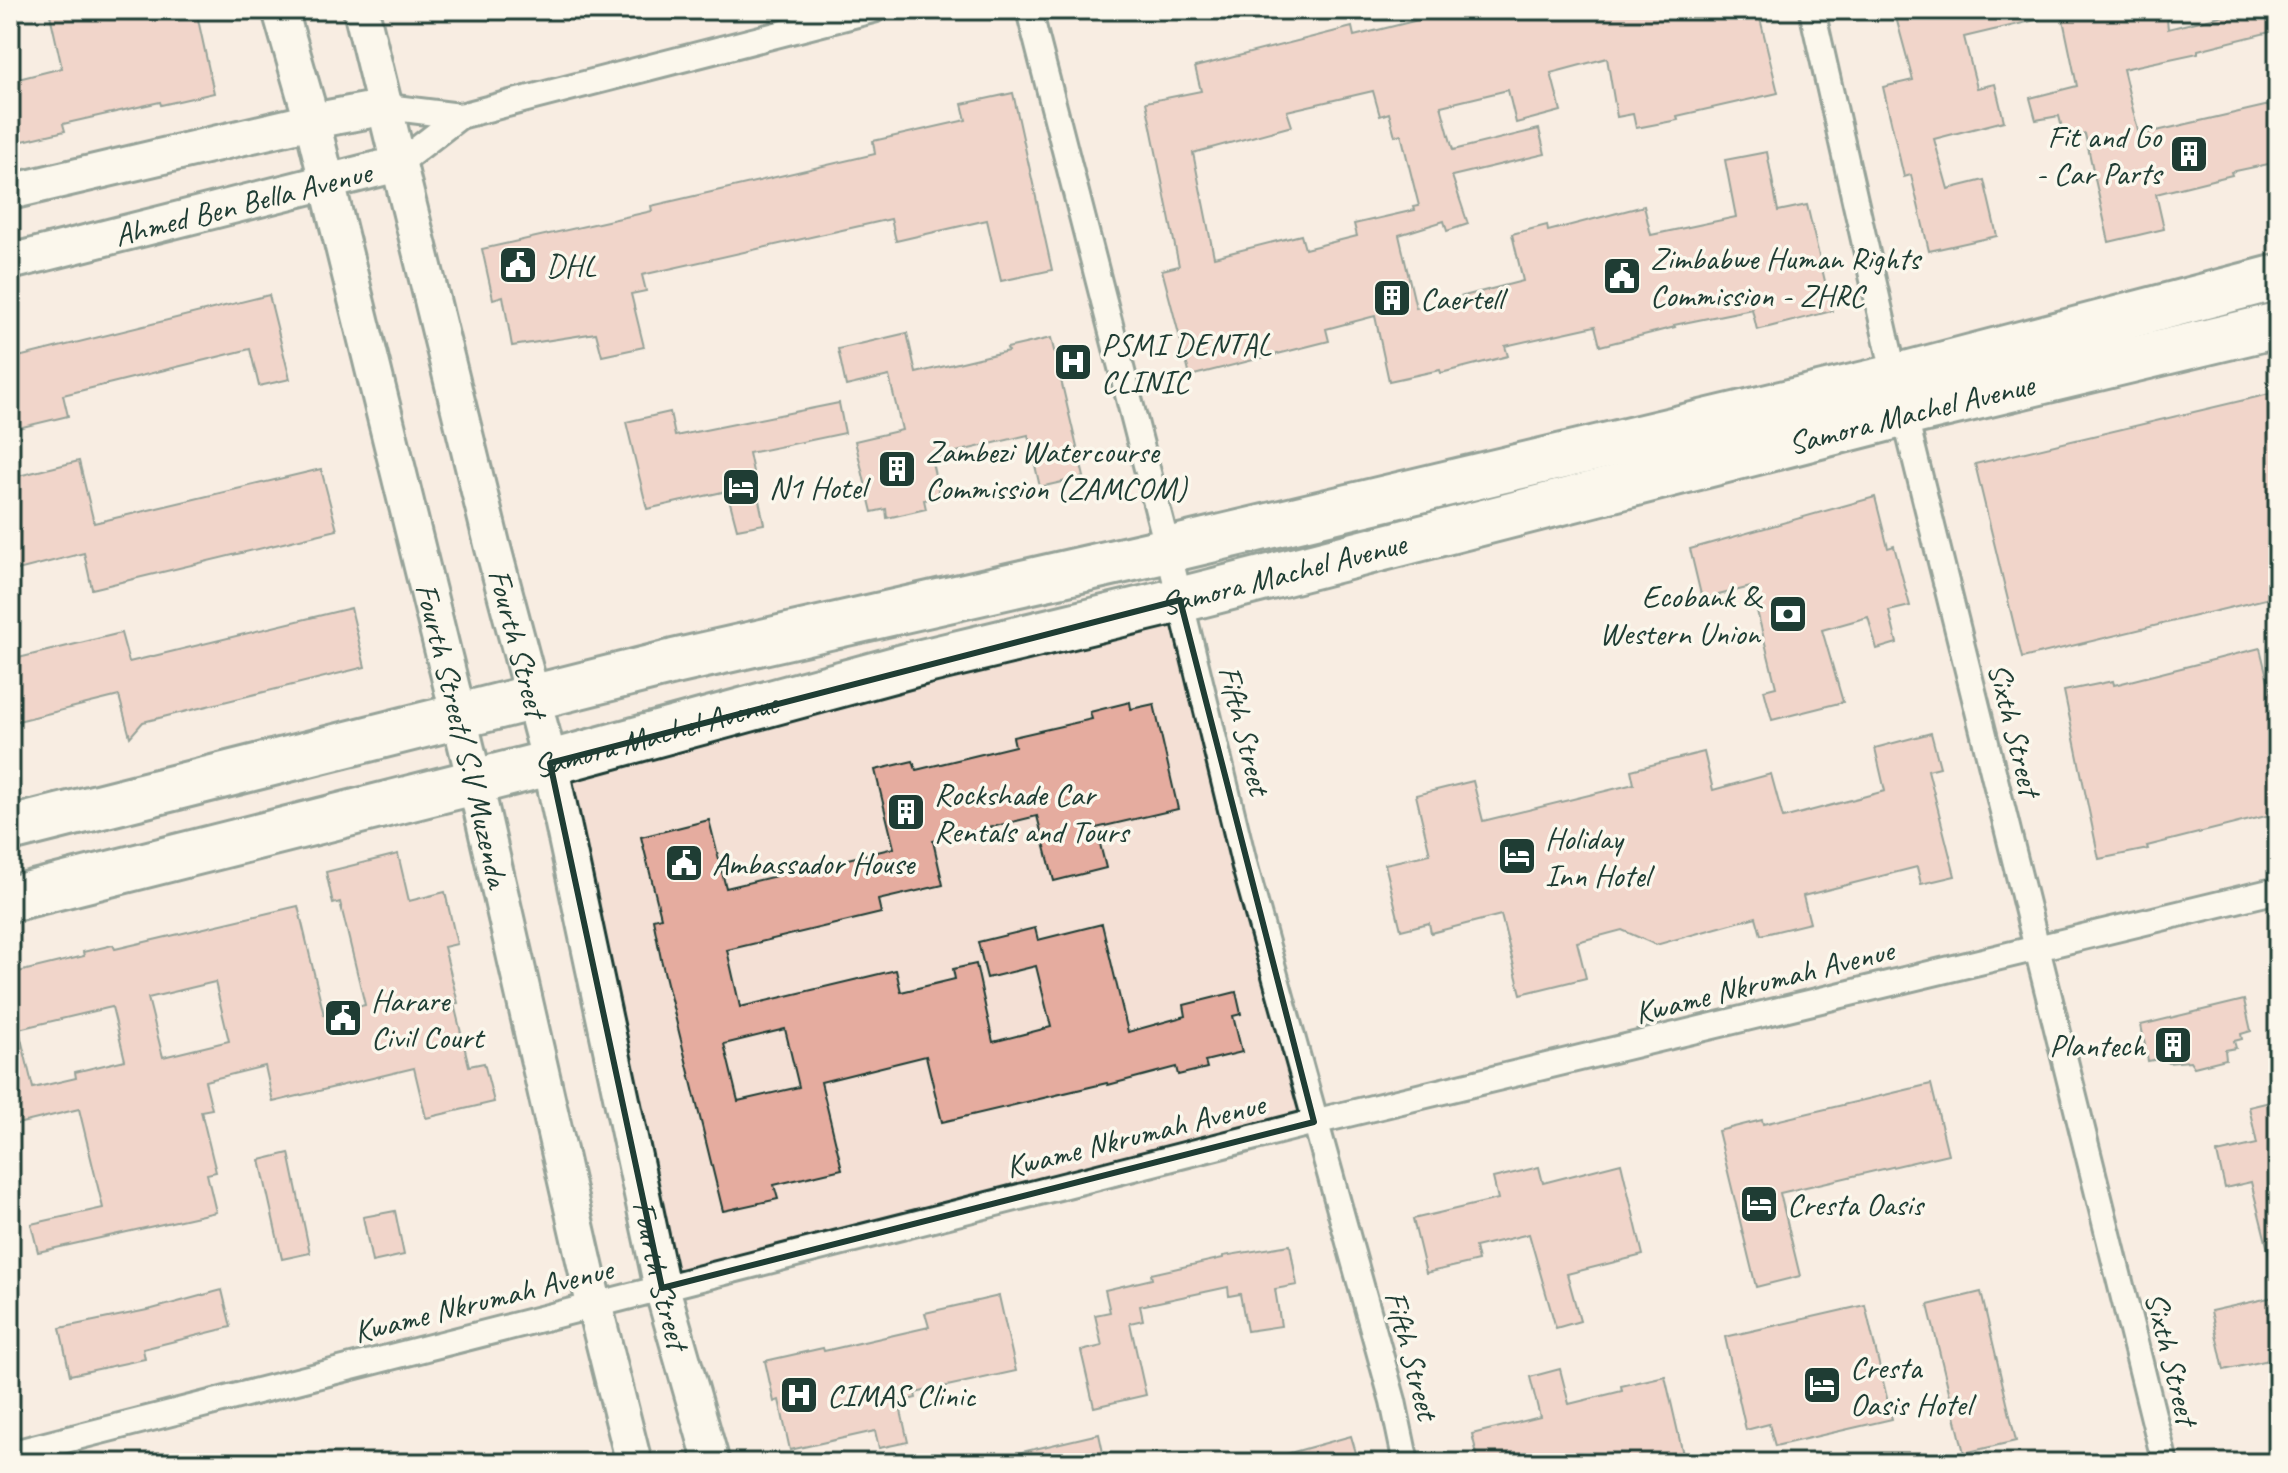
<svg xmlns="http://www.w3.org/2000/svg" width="2288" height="1473" font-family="Caveat,sans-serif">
<rect width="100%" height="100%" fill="#fbf7ec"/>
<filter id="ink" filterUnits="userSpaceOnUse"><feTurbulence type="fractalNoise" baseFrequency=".0125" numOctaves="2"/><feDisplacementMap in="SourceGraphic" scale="16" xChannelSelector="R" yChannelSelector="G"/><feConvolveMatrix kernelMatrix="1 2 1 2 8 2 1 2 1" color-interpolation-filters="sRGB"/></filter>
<g filter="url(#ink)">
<rect fill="#f4e0d5" x="10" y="10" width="2268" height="1453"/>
<g fill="#e5ac9f" stroke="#1f3d34" stroke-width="2" fill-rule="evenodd">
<path d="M 49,10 L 196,10 L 214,93 L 161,105 L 160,102 L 63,124 L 65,131 L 10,144 L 10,81 L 62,68 Z"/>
<path d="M 1458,10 L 1758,10 L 1778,93 L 1677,116 L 1678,120 L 1636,128 L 1633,114 L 1617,117 L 1607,58 L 1551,73 L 1561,111 L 1516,123 L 1508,90 L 1441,106 L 1453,150 L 1539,129 L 1545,154 L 1452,176 L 1468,224 L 1447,231 L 1444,221 L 1399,235 L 1416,308 L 1523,281 L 1512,234 L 1547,225 L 1548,231 L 1644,206 L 1651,235 L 1736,217 L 1725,160 L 1767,152 L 1778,211 L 1807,205 L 1832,311 L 1757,330 L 1752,309 L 1674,325 L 1675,327 L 1600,346 L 1595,326 L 1505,346 L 1508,356 L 1441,373 L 1440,370 L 1389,381 L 1375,316 L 1326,329 L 1329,341 L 1190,376 L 1162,270 L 1179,266 L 1146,102 L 1201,91 L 1195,67 L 1352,27 L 1354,36 ZM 1373,91 L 1380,116 L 1389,113 L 1395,136 L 1401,134 L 1419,206 L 1414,207 L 1415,210 L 1354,224 L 1357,236 L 1305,249 L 1301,235 L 1214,257 L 1193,153 L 1292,126 L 1287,111 Z"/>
<path d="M 1894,10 L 2039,10 L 2040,19 L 1964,37 L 1977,88 L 1995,84 L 2004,121 L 1934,139 L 1948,189 L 1984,180 L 1997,236 L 1929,251 L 1911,175 L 1904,177 L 1883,87 L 1913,80 Z"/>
<path d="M 2061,10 L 2166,10 L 2168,29 L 2244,10 L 2278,10 L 2278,30 L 2198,50 L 2198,53 L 2123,69 L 2139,135 L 2278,103 L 2278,162 L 2231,172 L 2232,175 L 2156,194 L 2164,229 L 2109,242 L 2085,134 L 2065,140 L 2059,116 L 2036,120 L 2030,98 L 2077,86 Z"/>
<path d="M 1013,93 L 1052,270 L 1001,281 L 987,220 L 896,241 L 891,219 L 642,275 L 646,291 L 631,294 L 644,347 L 602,356 L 596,333 L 512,346 L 503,296 L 493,299 L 482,249 L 652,211 L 651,206 L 875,154 L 873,141 L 966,120 L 962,104 Z"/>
<path d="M 269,295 L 290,379 L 259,386 L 250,349 L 63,395 L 68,416 L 10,430 L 10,359 Z"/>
<path d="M 907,333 L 916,373 L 1008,351 L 1007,348 L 1051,338 L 1084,477 L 1040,487 L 1028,435 L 931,458 L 940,497 L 924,500 L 926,509 L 887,518 L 886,509 L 872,512 L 855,441 L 902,430 L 889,376 L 846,386 L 838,349 Z"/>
<path d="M 2278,392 L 2278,596 L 2022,658 L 1975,464 Z"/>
<path d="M 839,403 L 845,433 L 749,453 L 764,524 L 737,529 L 727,491 L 647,509 L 626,422 L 670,412 L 675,436 Z"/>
<path d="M 79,461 L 94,523 L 321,469 L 337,530 L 92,589 L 84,553 L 10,572 L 10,478 Z"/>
<path d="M 1875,497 L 1888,548 L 1894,546 L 1910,606 L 1889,611 L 1897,643 L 1877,649 L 1868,617 L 1822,630 L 1843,702 L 1772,720 L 1764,690 L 1776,687 L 1751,587 L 1702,599 L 1690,549 Z"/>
<path d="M 351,608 L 365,667 L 143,722 L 130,737 L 119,696 L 10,723 L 10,660 L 121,633 L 129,662 Z"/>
<path d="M 2260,648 L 2278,722 L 2278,813 L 2147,846 L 2148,849 L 2099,859 L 2064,691 L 2113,681 L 2114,685 Z"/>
<path d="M 1130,702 L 1131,709 L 1154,704 L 1178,809 L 1096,828 L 1106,868 L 1054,881 L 1037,816 L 933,841 L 943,885 L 878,900 L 881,913 L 727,950 L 740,1007 L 896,970 L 901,992 L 955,979 L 953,969 L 976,964 L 993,1042 L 1051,1027 L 1036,966 L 987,978 L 978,942 L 1035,928 L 1038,940 L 1102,924 L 1128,1032 L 1186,1016 L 1184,1005 L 1236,992 L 1241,1014 L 1233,1016 L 1242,1052 L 1205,1061 L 1207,1068 L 1178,1075 L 1176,1067 L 1108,1085 L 1107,1083 L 942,1122 L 926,1056 L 821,1082 L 842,1169 L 774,1185 L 778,1199 L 723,1211 L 661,959 L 653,919 L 661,917 L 641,837 L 709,820 L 726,888 L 894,848 L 875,770 L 913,761 L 916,770 L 1015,746 L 1013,737 L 1092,719 L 1090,712 ZM 785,1029 L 799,1087 L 738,1101 L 724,1044 Z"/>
<path d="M 1931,733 L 1940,767 L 1928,770 L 1955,876 L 1921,884 L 1917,867 L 1803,896 L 1810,923 L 1761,935 L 1756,917 L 1656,945 L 1622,930 L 1577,942 L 1586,978 L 1521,994 L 1501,915 L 1431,933 L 1429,923 L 1401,930 L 1385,864 L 1430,854 L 1416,795 L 1473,781 L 1483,821 L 1634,784 L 1631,770 L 1704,752 L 1713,790 L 1771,774 L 1783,818 L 1885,791 L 1875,748 Z"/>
<path d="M 398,854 L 409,901 L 445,892 L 457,944 L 444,947 L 458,1003 L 454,1004 L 469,1066 L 484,1063 L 494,1102 L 426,1118 L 414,1068 L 273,1102 L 265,1066 L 205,1081 L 212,1109 L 201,1111 L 216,1172 L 207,1174 L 216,1212 L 38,1252 L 31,1224 L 103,1208 L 79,1109 L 13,1125 L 10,1111 L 10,1031 L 19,1030 L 33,1088 L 76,1078 L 75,1072 L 125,1060 L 112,1007 L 10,1031 L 10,974 L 84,956 L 83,952 L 113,945 L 115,949 L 298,906 L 324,1015 L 365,1005 L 340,902 L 333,904 L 326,872 ZM 215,982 L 229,1041 L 163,1057 L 148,998 Z"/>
<path d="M 2244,1000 L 2251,1031 L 2241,1034 L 2242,1039 L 2234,1041 L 2236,1048 L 2225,1050 L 2226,1059 L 2194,1067 L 2190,1061 L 2168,1063 L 2164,1058 L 2148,1061 L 2141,1025 Z"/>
<path d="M 1931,1084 L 1948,1154 L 1780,1193 L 1800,1276 L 1756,1287 L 1718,1131 L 1762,1120 L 1763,1124 Z"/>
<path d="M 2278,1100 L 2278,1257 L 2270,1258 L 2251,1182 L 2225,1188 L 2217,1153 L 2257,1144 L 2249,1107 Z"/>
<path d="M 289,1153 L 310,1253 L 282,1259 L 260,1160 Z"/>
<path d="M 1621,1163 L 1643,1255 L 1567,1274 L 1580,1321 L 1556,1328 L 1529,1234 L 1475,1247 L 1478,1261 L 1426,1273 L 1413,1219 L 1498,1199 L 1493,1178 L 1539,1167 L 1543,1183 Z"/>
<path d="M 395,1211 L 404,1255 L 372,1262 L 363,1217 Z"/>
<path d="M 1290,1245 L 1297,1285 L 1275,1289 L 1281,1326 L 1247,1331 L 1240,1294 L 1229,1296 L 1228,1287 L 1140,1306 L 1143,1320 L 1130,1323 L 1146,1395 L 1094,1407 L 1081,1351 L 1102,1346 L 1095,1315 L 1110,1312 L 1105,1290 L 1152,1279 L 1151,1274 L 1223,1258 L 1223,1256 Z"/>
<path d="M 222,1290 L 231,1327 L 143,1349 L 145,1359 L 70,1375 L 60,1328 L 152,1309 Z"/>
<path d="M 1981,1292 L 2016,1441 L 1964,1453 L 1928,1305 Z"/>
<path d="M 999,1296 L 1016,1371 L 915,1393 L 916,1398 L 899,1402 L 908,1442 L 879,1448 L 875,1431 L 790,1450 L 779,1400 L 774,1402 L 765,1361 L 823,1348 L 824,1351 L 929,1327 L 925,1313 Z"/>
<path d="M 2278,1296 L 2278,1358 L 2224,1370 L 2211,1311 Z"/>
<path d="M 1865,1305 L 1892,1419 L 1775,1446 L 1769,1424 L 1746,1430 L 1725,1337 Z"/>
<path d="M 1560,1369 L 1569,1404 L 1622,1391 L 1621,1386 L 1665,1376 L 1685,1463 L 1479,1463 L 1472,1434 L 1540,1417 L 1530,1377 Z"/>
<path d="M 1099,1434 L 1104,1457 L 1079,1463 L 1014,1463 L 1013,1454 Z"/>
<path d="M 1351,1436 L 1359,1463 L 1280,1463 L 1279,1456 Z"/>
</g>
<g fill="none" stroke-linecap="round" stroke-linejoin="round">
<g stroke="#1f3d34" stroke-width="30">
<g id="street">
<path d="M 1029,10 L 1168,550 L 1245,867 L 1393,1401 L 1406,1463"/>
<path d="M 1812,10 L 1895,377 L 2165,1463"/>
<path d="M 387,107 L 460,116 L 873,10"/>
<path d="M 398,164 L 460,116"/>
<path d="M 10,1454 L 1314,1122 L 2278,890"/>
</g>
</g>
<g stroke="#1f3d34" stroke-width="40">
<g id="secondary">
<path id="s1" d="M 280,10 L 312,121 L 475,782 L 594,1304 L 634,1463"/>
<path id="s2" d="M 361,10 L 493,548 L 550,763 L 662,1288 L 712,1463"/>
<path d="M 10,192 L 312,121 L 387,107"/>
<path id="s3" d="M 10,262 L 398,164"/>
</g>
</g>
<g stroke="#1f3d34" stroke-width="50">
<g id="highway">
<path d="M 10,829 L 674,662 L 1168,550 L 1895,377 L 2278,277"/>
<path id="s4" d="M 10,899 L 550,763 L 922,662 L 1180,600 L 1905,414 L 2278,325"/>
</g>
</g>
<use href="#street" stroke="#fbf7ec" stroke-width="24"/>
<use href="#secondary" stroke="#fbf7ec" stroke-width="34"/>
<use href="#highway" stroke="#fbf7ec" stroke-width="44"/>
</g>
</g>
<path d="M0 0H2288V1473H0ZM 1180,600 L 1314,1122 L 662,1288 L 550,763 Z" fill="#fbf7ec" fill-opacity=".55" fill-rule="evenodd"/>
<path fill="none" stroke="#1f3d34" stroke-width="6" stroke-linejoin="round" d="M 1180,600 L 1314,1122 L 662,1288 L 550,763 Z"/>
<defs>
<g id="building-square" transform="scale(2)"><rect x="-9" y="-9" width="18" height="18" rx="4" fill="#1f3d34" stroke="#fbf7ec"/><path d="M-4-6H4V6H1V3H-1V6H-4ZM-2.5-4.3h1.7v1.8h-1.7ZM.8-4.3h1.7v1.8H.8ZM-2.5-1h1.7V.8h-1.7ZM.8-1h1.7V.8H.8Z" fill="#fff"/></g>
<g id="civic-square" transform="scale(2)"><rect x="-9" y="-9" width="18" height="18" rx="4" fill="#1f3d34" stroke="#fbf7ec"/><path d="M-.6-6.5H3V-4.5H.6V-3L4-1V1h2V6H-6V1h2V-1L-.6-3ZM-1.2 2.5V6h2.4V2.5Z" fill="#fff"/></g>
<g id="hospital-square" transform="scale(2)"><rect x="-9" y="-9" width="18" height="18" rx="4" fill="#1f3d34" stroke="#fbf7ec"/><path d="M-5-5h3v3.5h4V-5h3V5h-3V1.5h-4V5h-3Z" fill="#fff"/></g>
<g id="hotel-square" transform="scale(2)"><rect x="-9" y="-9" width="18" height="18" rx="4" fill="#1f3d34" stroke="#fbf7ec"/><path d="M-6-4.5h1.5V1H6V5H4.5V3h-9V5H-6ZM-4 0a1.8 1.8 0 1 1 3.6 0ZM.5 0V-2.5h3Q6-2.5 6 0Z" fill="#fff"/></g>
<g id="bank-square" transform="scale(2)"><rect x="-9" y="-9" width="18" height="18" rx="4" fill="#1f3d34" stroke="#fbf7ec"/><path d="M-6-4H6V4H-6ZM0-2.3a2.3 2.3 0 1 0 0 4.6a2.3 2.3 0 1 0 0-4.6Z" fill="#fff"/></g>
</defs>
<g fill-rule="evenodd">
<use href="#building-square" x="2189" y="154"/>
<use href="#civic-square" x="518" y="265"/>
<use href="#civic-square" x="1622" y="276"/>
<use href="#building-square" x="1392" y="298"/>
<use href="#hospital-square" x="1073" y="362"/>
<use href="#building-square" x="897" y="469"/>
<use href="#hotel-square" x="741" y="487"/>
<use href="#bank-square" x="1788" y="614"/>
<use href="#building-square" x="906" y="812"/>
<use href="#hotel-square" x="1517" y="856"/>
<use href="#civic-square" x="684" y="863"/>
<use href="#civic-square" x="343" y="1018"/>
<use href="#building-square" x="2173" y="1045"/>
<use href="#hotel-square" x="1759" y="1204"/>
<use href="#hotel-square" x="1822" y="1385"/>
<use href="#hospital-square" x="799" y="1395"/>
</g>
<g text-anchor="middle" stroke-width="7" stroke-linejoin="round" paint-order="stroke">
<g font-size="32" fill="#1f3d34" stroke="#fbf7ec" text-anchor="start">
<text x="2161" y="147" text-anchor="end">Fit and Go<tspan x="2161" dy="37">- Car Parts</tspan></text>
<text x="1650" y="269">Zimbabwe Human Rights<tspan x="1650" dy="37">Commission - ZHRC</tspan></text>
<text x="546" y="276">DHL</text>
<text x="1420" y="309">Caertell</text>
<text x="1101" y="355">PSMI DENTAL<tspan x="1101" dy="37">CLINIC</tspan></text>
<text x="925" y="462">Zambezi Watercourse<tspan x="925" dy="37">Commission (ZAMCOM)</tspan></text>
<text x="769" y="498">N1 Hotel</text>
<text x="1760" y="607" text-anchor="end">Ecobank &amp;<tspan x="1760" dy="37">Western Union</tspan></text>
<text x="934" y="805">Rockshade Car<tspan x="934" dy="37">Rentals and Tours</tspan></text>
<text x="1545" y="849">Holiday<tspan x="1545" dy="37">Inn Hotel</tspan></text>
<text x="712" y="874">Ambassador House</text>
<text x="371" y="1011">Harare<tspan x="371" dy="37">Civil Court</tspan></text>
<text x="2145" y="1056" text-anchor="end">Plantech</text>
<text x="1787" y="1215">Cresta Oasis</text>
<text x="1850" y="1378">Cresta<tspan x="1850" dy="37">Oasis Hotel</tspan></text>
<text x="827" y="1406">CIMAS Clinic</text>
</g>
<g font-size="32" fill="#1f3d34" stroke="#fbf7ec">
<text dy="11" stroke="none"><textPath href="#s3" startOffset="240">Ahmed Ben Bella Avenue</textPath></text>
<text dy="11" stroke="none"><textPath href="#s4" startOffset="1962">Samora Machel Avenue</textPath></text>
<text dy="11" stroke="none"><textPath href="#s4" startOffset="1314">Samora Machel Avenue</textPath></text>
<text dy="11" stroke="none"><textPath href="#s2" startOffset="652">Fourth Street</textPath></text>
<text transform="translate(2015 729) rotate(76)" y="11">Sixth Street</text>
<text transform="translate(1245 730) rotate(76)" y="11">Fifth Street</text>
<text dy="11" stroke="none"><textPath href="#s4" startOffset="666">Samora Machel Avenue</textPath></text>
<text dy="11" stroke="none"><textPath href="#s1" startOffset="748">Fourth Street/ S.V Muzenda</textPath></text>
<text transform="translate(1764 981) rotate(-14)" y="11">Kwame Nkrumah Avenue</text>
<text transform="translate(1135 1135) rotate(-14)" y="11">Kwame Nkrumah Avenue</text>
<text dy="11" stroke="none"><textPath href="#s2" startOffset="1300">Fourth Street</textPath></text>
<text transform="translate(483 1300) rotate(-14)" y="11">Kwame Nkrumah Avenue</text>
<text transform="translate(1412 1355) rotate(75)" y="11">Fifth Street</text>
<text transform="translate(2172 1358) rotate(76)" y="11">Sixth Street</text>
</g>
</g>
<rect width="2288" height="1473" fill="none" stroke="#fbf7ec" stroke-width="40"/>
<rect x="20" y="20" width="2248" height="1433" fill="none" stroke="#1f3d34" stroke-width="3" filter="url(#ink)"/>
</svg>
